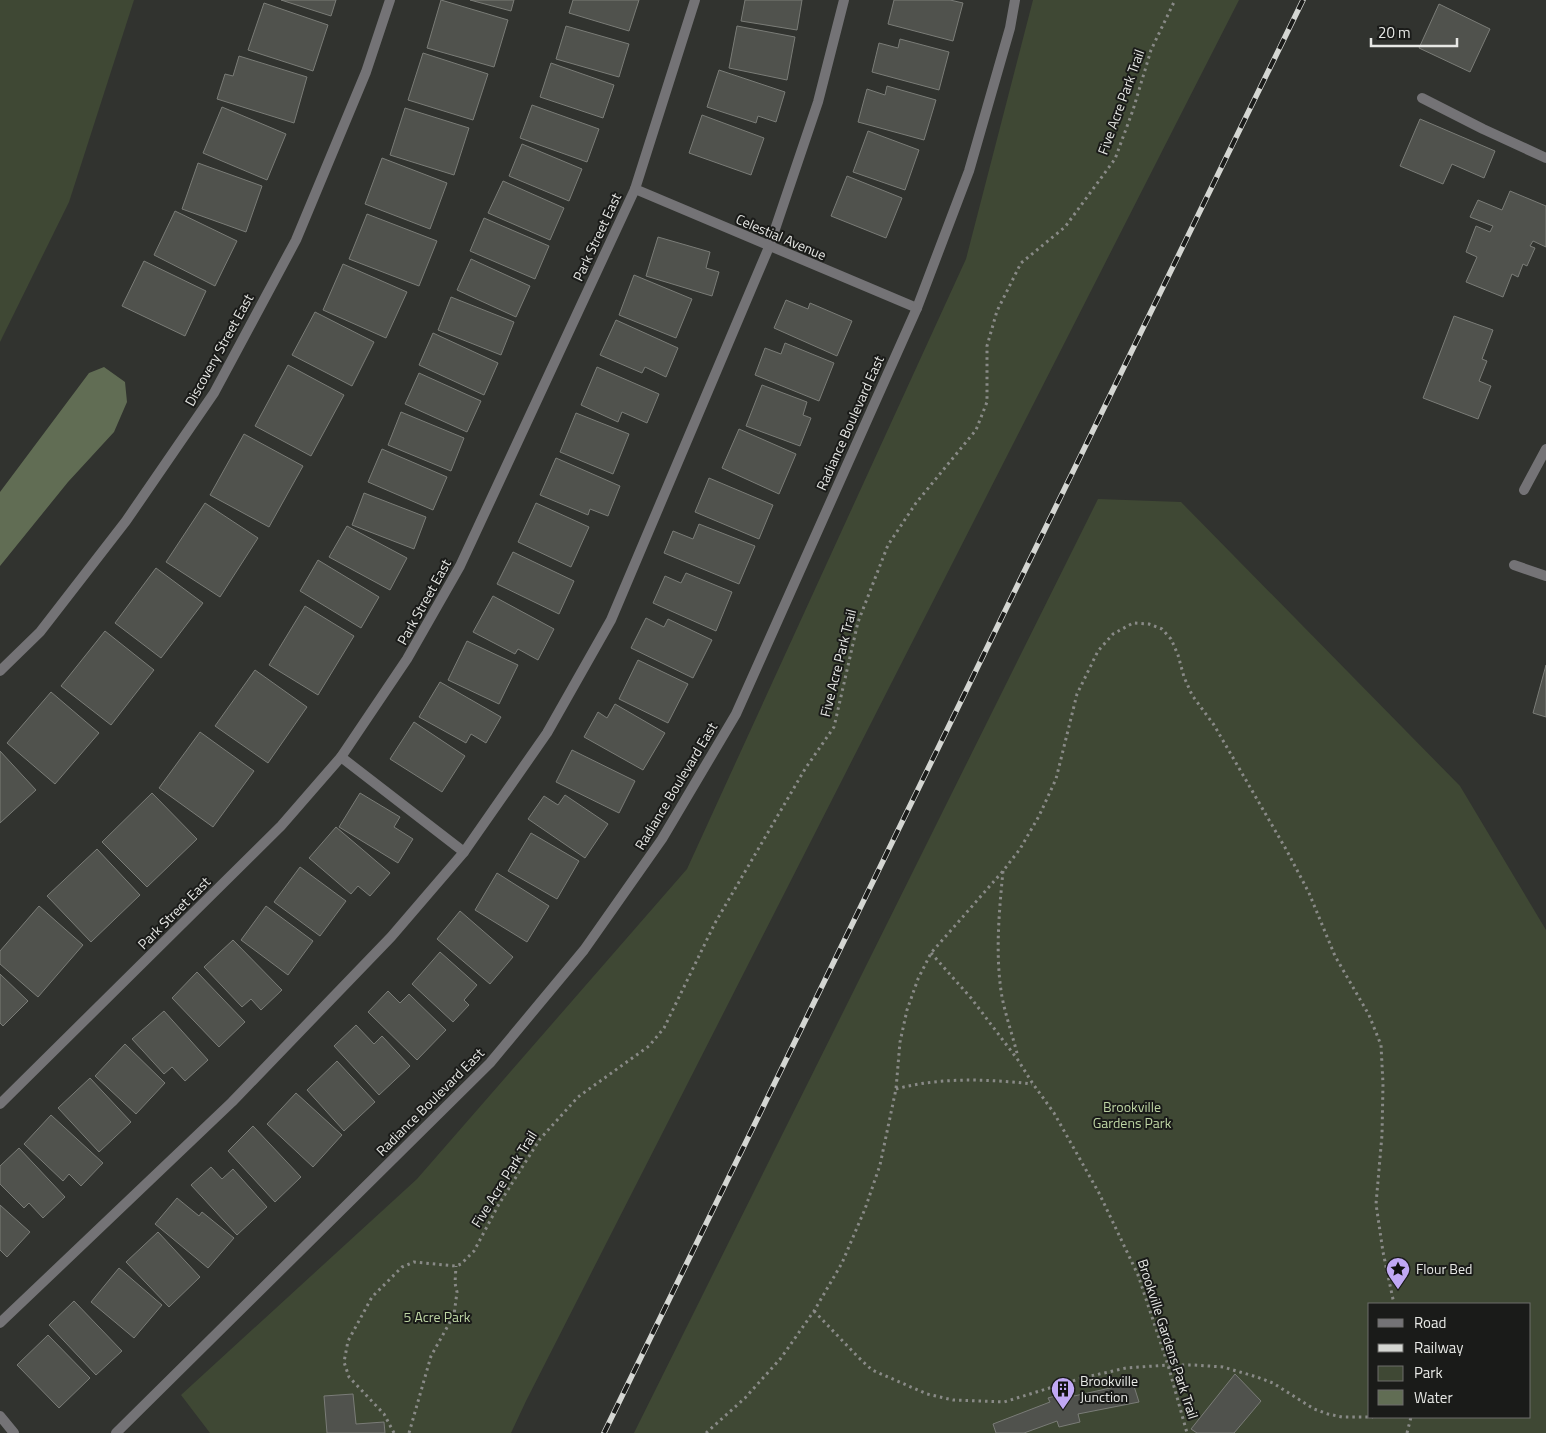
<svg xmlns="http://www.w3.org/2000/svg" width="1546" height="1433" font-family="'Titillium Web',sans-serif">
<rect width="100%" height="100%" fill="#31332f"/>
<g fill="#3f4834" fill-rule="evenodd">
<path d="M 0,0 L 134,0 L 69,202 L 0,342 Z"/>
<path d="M 1033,0 L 1239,0 L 526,1401 L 511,1433 L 210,1433 L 181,1395 L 417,1179 L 687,869 L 966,259 Z"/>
<path d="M 1098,499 L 1181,502 L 1460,786 L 1546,930 L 1546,1433 L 634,1433 ZM 1370,1304 L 1530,1304 L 1530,1417 L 1370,1417 Z"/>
</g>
<path fill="#616d54" d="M 104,367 L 125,382 L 127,402 L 114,432 L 68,482 L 0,566 L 0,492 L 89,373 Z"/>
<g fill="#50524d" stroke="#7a7c77">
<path d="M 281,0 L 336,0 L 331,16 Z"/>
<path d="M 441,0 L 508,20 L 494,67 L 427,48 Z"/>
<path d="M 470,0 L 514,0 L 511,11 Z"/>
<path d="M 573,0 L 639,0 L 629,31 L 569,13 Z"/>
<path d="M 745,0 L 802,0 L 797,30 L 741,21 Z"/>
<path d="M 894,0 L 950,0 L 963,3 L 953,41 L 888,24 Z"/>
<path d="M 264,3 L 328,25 L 313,71 L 248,50 Z"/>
<path d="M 1439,4 L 1490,29 L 1470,72 L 1419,48 Z"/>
<path d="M 566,26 L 629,44 L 619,77 L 556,59 Z"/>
<path d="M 737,26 L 795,37 L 787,80 L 729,68 Z"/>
<path d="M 900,39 L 949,52 L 939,90 L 872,72 L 879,43 L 898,48 Z"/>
<path d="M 423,53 L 488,74 L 473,120 L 408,100 Z"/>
<path d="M 239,56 L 307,77 L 294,123 L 217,99 L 225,74 L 233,76 Z"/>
<path d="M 551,63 L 614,85 L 603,118 L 540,97 Z"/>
<path d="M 719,70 L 785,92 L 776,122 L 758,116 L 756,123 L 707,107 Z"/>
<path d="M 887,86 L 936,100 L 924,140 L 858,122 L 867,89 L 885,95 Z"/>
<path d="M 532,105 L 599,129 L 587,162 L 520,138 Z"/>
<path d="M 222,107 L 286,134 L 267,180 L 203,153 Z"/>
<path d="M 405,108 L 469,128 L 454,175 L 390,155 Z"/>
<path d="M 702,115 L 764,138 L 751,175 L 689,153 Z"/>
<path d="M 1420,119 L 1495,151 L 1484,178 L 1452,164 L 1443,184 L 1400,166 Z"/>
<path d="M 868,131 L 919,150 L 905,190 L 853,172 Z"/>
<path d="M 522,144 L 582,169 L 569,201 L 509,176 Z"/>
<path d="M 382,158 L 447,183 L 430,229 L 365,204 Z"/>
<path d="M 198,163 L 262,186 L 246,232 L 182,209 Z"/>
<path d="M 847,176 L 902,198 L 886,238 L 831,216 Z"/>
<path d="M 503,181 L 564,208 L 550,240 L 488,213 Z"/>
<path d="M 1510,191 L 1546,206 L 1546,247 L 1533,241 L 1530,246 L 1535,248 L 1527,266 L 1523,264 L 1518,277 L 1512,274 L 1503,297 L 1466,282 L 1477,257 L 1466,252 L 1476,226 L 1490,232 L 1493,226 L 1470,217 L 1478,200 L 1502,210 Z"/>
<path d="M 175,211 L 237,241 L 215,286 L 154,255 Z"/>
<path d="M 367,214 L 437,241 L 419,286 L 349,259 Z"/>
<path d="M 484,218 L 549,246 L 535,279 L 470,251 Z"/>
<path d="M 658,237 L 710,252 L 706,268 L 719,272 L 712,296 L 646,276 Z"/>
<path d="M 471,259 L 530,286 L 516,317 L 457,290 Z"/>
<path d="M 144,261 L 206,291 L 185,336 L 122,306 Z"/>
<path d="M 343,264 L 407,292 L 386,338 L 323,310 Z"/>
<path d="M 634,275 L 692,299 L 676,338 L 619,315 Z"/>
<path d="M 451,297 L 514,322 L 501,355 L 438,330 Z"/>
<path d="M 786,300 L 808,309 L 810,303 L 852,321 L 837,356 L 774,328 Z"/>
<path d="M 315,312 L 374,342 L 352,386 L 292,355 Z"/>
<path d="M 1454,316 L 1493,330 L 1482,359 L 1487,361 L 1479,381 L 1491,386 L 1478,419 L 1423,398 Z"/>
<path d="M 616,320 L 678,348 L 666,377 L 645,367 L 642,373 L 600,355 Z"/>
<path d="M 433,333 L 498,363 L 484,395 L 419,365 Z"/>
<path d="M 785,343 L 834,363 L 819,401 L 755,375 L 765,348 L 781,354 Z"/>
<path d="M 288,365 L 344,395 L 311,456 L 255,426 Z"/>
<path d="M 597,367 L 659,394 L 647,423 L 622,412 L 618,422 L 581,405 Z"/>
<path d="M 419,373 L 481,401 L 467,432 L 405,404 Z"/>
<path d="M 762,385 L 807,402 L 803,415 L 811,418 L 800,446 L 746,426 Z"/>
<path d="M 401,412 L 464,438 L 451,471 L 388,445 Z"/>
<path d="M 576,413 L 629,434 L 613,474 L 560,452 Z"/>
<path d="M 739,429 L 796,454 L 779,494 L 722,468 Z"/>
<path d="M 244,434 L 303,466 L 269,527 L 210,495 Z"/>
<path d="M 382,449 L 447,477 L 433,510 L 368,482 Z"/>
<path d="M 556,458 L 620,486 L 608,516 L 590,509 L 588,515 L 540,495 Z"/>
<path d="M 709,478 L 773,505 L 759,539 L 695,512 Z"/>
<path d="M 364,493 L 426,517 L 414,549 L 352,525 Z"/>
<path d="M 205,503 L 258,538 L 220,597 L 166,562 Z"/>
<path d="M 536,503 L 589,527 L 571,567 L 518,542 Z"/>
<path d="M 699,524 L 755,546 L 739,584 L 664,553 L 673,531 L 693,539 Z"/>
<path d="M 347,526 L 407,558 L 390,590 L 329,557 Z"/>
<path d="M 513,552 L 574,581 L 559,614 L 497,584 Z"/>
<path d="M 318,560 L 379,597 L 361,628 L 300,591 Z"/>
<path d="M 156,568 L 203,603 L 161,658 L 115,623 Z"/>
<path d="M 686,573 L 732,592 L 716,631 L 653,603 L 665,576 L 681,583 Z"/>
<path d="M 493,596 L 554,629 L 538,660 L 518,649 L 515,654 L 473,632 Z"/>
<path d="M 305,606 L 354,636 L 318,695 L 269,665 Z"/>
<path d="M 646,618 L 664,627 L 668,619 L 712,640 L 693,678 L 631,648 Z"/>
<path d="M 105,631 L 154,670 L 111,725 L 61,686 Z"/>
<path d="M 467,641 L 518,665 L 499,704 L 448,680 Z"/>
<path d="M 638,660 L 688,684 L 668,723 L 619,699 Z"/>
<path d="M 1546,665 L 1546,717 L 1533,713 Z"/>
<path d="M 255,670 L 307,707 L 268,763 L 215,726 Z"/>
<path d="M 440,682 L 501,717 L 486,743 L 471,734 L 466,743 L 419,717 Z"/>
<path d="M 51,692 L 99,733 L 55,784 L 7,743 Z"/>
<path d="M 615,704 L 665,733 L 643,770 L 584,737 L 598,712 L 607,718 Z"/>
<path d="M 414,722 L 465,756 L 442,792 L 390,759 Z"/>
<path d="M 200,732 L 254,771 L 213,827 L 159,788 Z"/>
<path d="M 572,750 L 635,781 L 619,813 L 556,782 Z"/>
<path d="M 0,751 L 36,790 L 0,823 Z"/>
<path d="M 152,793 L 197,839 L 147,887 L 102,842 Z"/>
<path d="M 360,793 L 400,817 L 394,827 L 413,839 L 398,863 L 339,827 Z"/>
<path d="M 565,795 L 608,824 L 585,858 L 528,819 L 544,796 L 558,805 Z"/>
<path d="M 336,827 L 390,873 L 370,896 L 358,886 L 351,894 L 309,858 Z"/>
<path d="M 531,833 L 579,861 L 557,899 L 508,871 Z"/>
<path d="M 97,849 L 140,895 L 91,942 L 47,896 Z"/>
<path d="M 300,867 L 346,901 L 320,936 L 274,902 Z"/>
<path d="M 497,873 L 549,906 L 527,942 L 475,910 Z"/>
<path d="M 39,906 L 83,945 L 38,997 L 0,964 L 0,951 Z"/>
<path d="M 266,906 L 313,941 L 288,975 L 241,940 Z"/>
<path d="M 460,911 L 513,957 L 490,984 L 437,939 Z"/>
<path d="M 233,940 L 282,990 L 261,1010 L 251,999 L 242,1007 L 204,967 Z"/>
<path d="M 440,952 L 477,985 L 464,1000 L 469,1005 L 453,1022 L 412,984 Z"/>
<path d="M 197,972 L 245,1022 L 219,1047 L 172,998 Z"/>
<path d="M 0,974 L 28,1001 L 3,1026 L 0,1023 Z"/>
<path d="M 388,991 L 400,1003 L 409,994 L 446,1030 L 417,1060 L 368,1012 Z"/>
<path d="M 164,1011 L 208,1060 L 185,1081 L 172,1067 L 164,1074 L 132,1039 Z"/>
<path d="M 356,1025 L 374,1044 L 382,1036 L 410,1066 L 379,1095 L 334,1046 Z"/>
<path d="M 125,1044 L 165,1083 L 136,1114 L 95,1076 Z"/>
<path d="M 337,1061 L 375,1102 L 344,1131 L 307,1090 Z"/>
<path d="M 90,1078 L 131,1122 L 99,1152 L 58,1108 Z"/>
<path d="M 296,1093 L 342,1135 L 313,1167 L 267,1124 Z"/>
<path d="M 51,1115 L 103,1163 L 81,1186 L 69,1174 L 63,1181 L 24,1144 Z"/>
<path d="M 253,1126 L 301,1177 L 275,1202 L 228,1151 Z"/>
<path d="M 19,1148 L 65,1197 L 43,1218 L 29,1203 L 24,1208 L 0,1184 L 0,1166 Z"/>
<path d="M 211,1167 L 222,1179 L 233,1169 L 267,1207 L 237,1235 L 191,1185 Z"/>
<path d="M 177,1198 L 199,1216 L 202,1212 L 234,1238 L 208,1268 L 155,1224 Z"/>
<path d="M 0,1205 L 30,1232 L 7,1257 L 0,1250 Z"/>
<path d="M 158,1232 L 200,1277 L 169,1307 L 126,1262 Z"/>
<path d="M 119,1268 L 162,1305 L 134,1338 L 91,1302 Z"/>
<path d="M 74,1301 L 122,1351 L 96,1375 L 49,1325 Z"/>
<path d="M 48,1335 L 90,1378 L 59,1408 L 17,1365 Z"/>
<path d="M 1235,1374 L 1261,1401 L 1234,1433 L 1197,1433 L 1191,1429 Z"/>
<path d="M 1133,1383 L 1139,1402 L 1078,1414 L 1080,1422 L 1059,1427 L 1057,1421 L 1024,1433 L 996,1433 L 993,1424 L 1050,1402 L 1048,1398 L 1073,1391 L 1074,1396 Z"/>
<path d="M 353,1394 L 356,1424 L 384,1422 L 385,1433 L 327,1433 L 324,1396 Z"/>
</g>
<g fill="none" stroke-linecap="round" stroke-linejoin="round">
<g stroke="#898a87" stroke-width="3" stroke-dasharray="2.5 4" stroke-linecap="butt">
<path d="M 1003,871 C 999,913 995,955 1002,997 C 1006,1017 1013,1037 1018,1057"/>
<path d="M 931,953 L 971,998 L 1018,1060 L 1033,1084 L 1054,1113 L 1099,1193 L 1138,1275 L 1168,1365 L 1187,1433"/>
<path d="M 896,1089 C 940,1077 988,1079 1032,1084"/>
<path d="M 814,1311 L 858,1357 L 872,1370 L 927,1394 L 953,1400 L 1004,1402 L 1082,1378 L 1126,1368 L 1168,1365 L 1194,1365 L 1223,1367 L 1257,1377 L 1273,1383 L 1314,1409 L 1328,1414 L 1342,1417 L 1373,1417"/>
<path d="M 394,1433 L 384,1414 L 349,1377 L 344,1362 L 348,1341 L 372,1297 L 402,1267 L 414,1262 L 456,1266 L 461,1264 L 474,1251 L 499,1204 L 540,1139 L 578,1097 L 649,1046 L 664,1028 L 715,923 L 805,769 L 834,727 L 858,622 L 888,545 L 916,503 L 976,430 L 987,402 L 987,346 L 997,311 L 1021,263 L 1065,227 L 1115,159 L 1133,110 L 1151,50 L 1175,0"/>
<path d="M 409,1433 L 431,1356 L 454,1315 L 457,1292 L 455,1283 L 456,1266"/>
<path d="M 706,1433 L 745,1398 L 781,1358 L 814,1311 L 842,1263 L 865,1209 L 880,1165 L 896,1089 L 900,1042 L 907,1010 L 918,979 L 931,953 L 1003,871 L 1020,849 L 1039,816 L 1056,779 L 1077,694 L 1098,651 L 1113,634 L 1133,623 L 1149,624 L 1162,629 L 1171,639 L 1178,655 L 1184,677 L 1192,695 L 1214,725 L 1287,851 L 1309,893 L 1335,956 L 1369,1015 L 1381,1045 L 1383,1084 L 1382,1135 L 1376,1204 L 1383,1252 L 1394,1304"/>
<path d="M 1407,1433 L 1411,1417"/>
</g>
<g stroke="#747376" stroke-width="10">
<path d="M 1422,98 L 1483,129 L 1546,158"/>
<path d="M 341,757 L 464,852"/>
<path d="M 0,1323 L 232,1102 L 391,937 L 464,852 L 547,733 L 611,620 L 769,247 L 818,102 L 844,0"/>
</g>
<g stroke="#747376" stroke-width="10">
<path d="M 635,189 L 917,308"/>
<path d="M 1524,490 L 1546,449"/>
<path d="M 1514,565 L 1546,576"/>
<path d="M 0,671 L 40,632 L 126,521 L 214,393 L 296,240 L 366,72 L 390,0"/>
<path d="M 0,1104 L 281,826 L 341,757 L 407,659 L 460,566 L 635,189 L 695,0"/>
<path d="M 0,1416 L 14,1433"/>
<path d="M 116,1433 L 490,1063 L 584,950 L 662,839 L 736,714 L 917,308 L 969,171 L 1010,28 L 1015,0"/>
</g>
<g stroke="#d4d6d2" stroke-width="5.5">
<path id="rail" d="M 604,1433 L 1303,0"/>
</g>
<use href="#rail" stroke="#1a1b19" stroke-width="4" stroke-dasharray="11" stroke-linecap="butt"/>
</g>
<defs>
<g id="sight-pin" transform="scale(1.25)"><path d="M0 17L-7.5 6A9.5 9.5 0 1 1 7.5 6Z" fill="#c0a8f4" stroke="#1a1b19"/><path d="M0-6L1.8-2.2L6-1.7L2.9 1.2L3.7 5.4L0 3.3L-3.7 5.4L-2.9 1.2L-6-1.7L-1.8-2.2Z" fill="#111"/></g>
<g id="building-pin" transform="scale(1.25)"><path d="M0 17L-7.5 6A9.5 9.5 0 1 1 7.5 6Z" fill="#c0a8f4" stroke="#1a1b19"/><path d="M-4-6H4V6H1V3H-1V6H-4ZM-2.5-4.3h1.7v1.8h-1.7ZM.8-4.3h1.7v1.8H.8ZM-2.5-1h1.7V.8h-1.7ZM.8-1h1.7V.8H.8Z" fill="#111"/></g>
</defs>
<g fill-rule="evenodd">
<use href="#sight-pin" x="1398" y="1269"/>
<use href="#building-pin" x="1063" y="1389"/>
</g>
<g text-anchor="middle" stroke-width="4" stroke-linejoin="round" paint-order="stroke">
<g font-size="14" fill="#e7e8e5" stroke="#1a1b19">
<text transform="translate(1121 102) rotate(-70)" y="5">Five Acre Park Trail</text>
<text transform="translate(597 237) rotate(-65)" y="5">Park Street East</text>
<text transform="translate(781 237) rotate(23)" y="5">Celestial Avenue</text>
<text transform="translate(219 350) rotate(-61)" y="5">Discovery Street East</text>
<text transform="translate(850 423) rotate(-66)" y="5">Radiance Boulevard East</text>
<text transform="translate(424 602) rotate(-61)" y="5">Park Street East</text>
<text transform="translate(838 663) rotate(-76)" y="5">Five Acre Park Trail</text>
<text transform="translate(676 786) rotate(-59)" y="5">Radiance Boulevard East</text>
<text transform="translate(174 913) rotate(-45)" y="5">Park Street East</text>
<text transform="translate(430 1102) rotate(-45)" y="5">Radiance Boulevard East</text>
<text transform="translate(504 1179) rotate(-58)" y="5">Five Acre Park Trail</text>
<text transform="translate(1168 1339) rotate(72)" y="5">Brookville Gardens Park Trail</text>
</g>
<g font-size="14" fill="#bdd4a3" stroke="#1a1b19">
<text x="1132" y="1112">Brookville<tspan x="1132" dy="16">Gardens Park</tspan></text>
<text x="437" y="1322">5 Acre Park</text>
</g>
<g font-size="14" fill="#e7e8e5" stroke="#1a1b19" text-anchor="start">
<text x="1416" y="1274">Flour Bed</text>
<text x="1080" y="1386">Brookville<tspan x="1080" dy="16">Junction</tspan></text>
</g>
</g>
<rect x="1368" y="1303" width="162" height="115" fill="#1a1b19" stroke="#6c6d6b"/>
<rect x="1378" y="1319" width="25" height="8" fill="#747376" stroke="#6c6d6b"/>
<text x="1414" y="1328" font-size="15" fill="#e7e8e5">Road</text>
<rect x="1378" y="1344" width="25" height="8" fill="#d4d6d2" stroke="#6c6d6b"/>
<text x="1414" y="1353" font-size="15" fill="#e7e8e5">Railway</text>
<rect x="1378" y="1366" width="25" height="15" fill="#3f4834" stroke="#6c6d6b"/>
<text x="1414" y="1378" font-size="15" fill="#e7e8e5">Park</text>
<rect x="1378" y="1390" width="25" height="15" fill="#616d54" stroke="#6c6d6b"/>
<text x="1414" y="1403" font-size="15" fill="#e7e8e5">Water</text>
<path d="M1371 38v8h86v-8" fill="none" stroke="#e7e8e5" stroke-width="2.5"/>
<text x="1378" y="38" font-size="15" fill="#e7e8e5" stroke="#1a1b19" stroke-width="4" paint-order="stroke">20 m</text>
</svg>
